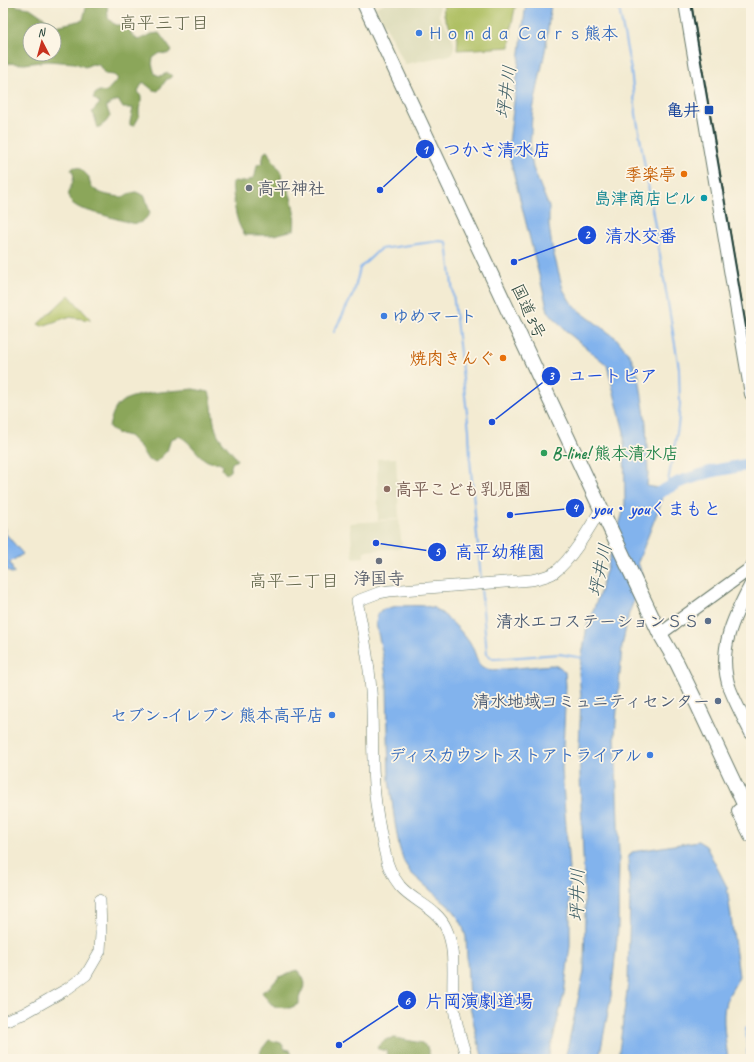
<svg xmlns="http://www.w3.org/2000/svg" width="754" height="1062" font-family="Caveat,'Klee One',sans-serif">
<rect width="100%" height="100%" fill="#fcf5e5"/>
<filter id="ink" filterUnits="userSpaceOnUse"><feTurbulence type="fractalNoise" baseFrequency=".025" numOctaves="2"/><feDisplacementMap in="SourceGraphic" scale="8" xChannelSelector="R" yChannelSelector="G"/><feConvolveMatrix kernelMatrix="1 2 1 2 8 2 1 2 1" color-interpolation-filters="sRGB"/></filter>
<filter id="wash" filterUnits="userSpaceOnUse"><feTurbulence type="fractalNoise" baseFrequency=".012" numOctaves="4" result="noise"/><feDisplacementMap in="SourceGraphic" scale="16" xChannelSelector="R" yChannelSelector="G"/><feGaussianBlur stdDeviation="0.9" result="paint"/><feColorMatrix in="noise" values="0 0 0 0 0 0 0 0 0 0 0 0 0 0 0 0 0 1.4 0 .05"/><feComposite in="paint" operator="in"/></filter>
<g filter="url(#wash)">
<rect width="100%" height="100%" fill="#f3ebd2"/>
<g fill="#deddbb">
<path d="M 385,3 L 442,3 L 439,9 L 439,17 L 451,34 L 454,43 L 454,48 L 451,55 L 405,64 L 376,7 Z"/>
<path d="M 396,458 L 399,519 L 378,520 L 377,459 Z"/>
<path d="M 399,520 L 402,548 L 364,551 L 364,557 L 353,558 L 350,523 Z"/>
</g>
<g fill="#afc064" stroke="#677e4c">
<path d="M 444,3 L 516,3 L 511,28 L 510,47 L 457,50 L 458,38 C 450,27 441,18 444,3 Z"/>
<path d="M 69,295 L 91,320 L 68,317 L 42,326 L 38,324 Z"/>
</g>
<g fill="#8ba65a" stroke="#557247" fill-rule="evenodd">
<path d="M 3,3 L 14,3 L 17,6 L 30,8 L 56,26 L 83,20 L 87,3 L 107,3 L 108,18 L 115,25 L 128,25 L 131,34 L 138,40 L 152,34 L 159,33 L 172,51 L 167,54 L 160,53 L 153,58 L 152,64 L 155,74 L 160,76 L 168,73 L 172,76 L 170,78 L 167,79 L 158,91 L 153,90 L 143,82 L 138,91 L 141,97 L 141,103 L 139,109 L 139,117 L 134,126 L 130,125 L 130,122 L 133,108 L 123,108 L 118,100 L 106,106 L 110,116 L 106,122 L 98,128 L 94,115 L 92,112 L 100,103 L 93,98 L 95,94 L 99,91 L 106,92 L 118,79 L 114,75 L 105,74 L 99,65 L 92,64 L 85,67 L 75,63 L 47,61 L 25,64 L 3,63 ZM 30,30 L 54,30 L 54,54 L 30,54 Z"/>
<path d="M 267,151 L 282,174 L 281,179 L 281,184 L 286,186 C 293,197 296,217 294,230 L 274,235 L 245,235 C 234,221 234,199 232,183 L 235,181 C 244,183 248,182 255,176 L 257,165 L 262,163 L 264,153 Z"/>
<path d="M 75,167 L 80,168 L 89,177 C 89,194 110,196 123,197 L 128,194 L 136,192 L 145,196 L 150,213 C 145,220 141,225 131,223 L 82,209 C 53,196 82,184 71,169 Z"/>
<path d="M 193,389 L 209,392 C 214,406 211,421 218,435 C 223,444 232,451 237,460 L 232,463 L 230,471 L 226,474 L 222,469 L 223,466 L 219,462 C 200,466 196,444 179,436 L 171,439 L 167,451 L 156,462 L 148,460 L 140,447 L 129,436 L 116,433 L 109,427 C 111,419 113,410 119,404 C 131,392 175,391 193,389 Z"/>
<path d="M 297,970 L 303,977 L 305,984 L 299,998 L 299,1004 L 290,1008 L 274,1007 L 266,998 L 262,992 L 269,988 L 279,977 Z"/>
<path d="M 395,1038 L 422,1043 L 427,1047 L 431,1059 L 387,1059 L 387,1051 L 378,1049 L 377,1048 C 382,1040 387,1039 395,1038 Z"/>
<path d="M 269,1040 L 281,1043 L 285,1049 L 290,1050 L 293,1058 L 288,1059 L 259,1059 L 261,1050 Z"/>
</g>
<g fill="#82b3ed" stroke="#507890">
<path d="M 526,3 L 551,3 L 546,46 L 532,115 L 530,150 L 533,168 L 549,207 L 549,226 L 552,247 L 563,289 L 570,301 L 578,310 L 616,338 L 631,357 L 639,377 L 646,423 L 648,474 L 647,486 L 659,488 L 662,500 L 638,562 L 642,575 L 635,598 L 629,613 L 622,646 L 615,736 L 619,853 L 618,929 L 611,996 L 599,1059 L 565,1059 L 584,972 L 585,908 L 579,748 L 581,697 L 579,673 L 587,626 L 599,595 L 625,505 L 624,432 L 607,365 L 567,332 L 548,311 L 508,151 Z"/>
<path d="M 4,527 L 6,534 L 23,554 L 10,562 L 14,574 L 9,572 L 3,567 L 3,531 Z"/>
<path d="M 397,606 C 408,606 422,604 434,608 C 444,613 465,634 471,645 C 479,658 474,668 493,670 L 552,665 L 560,667 L 565,672 L 566,686 L 562,769 L 570,885 L 570,946 L 564,994 L 548,1059 L 483,1059 L 476,1034 L 469,1001 L 466,937 L 462,924 L 454,911 L 411,873 L 404,862 L 399,846 L 395,823 L 389,779 L 387,684 L 383,656 L 376,624 L 377,615 L 381,610 Z"/>
<path d="M 698,841 L 706,846 L 727,887 L 739,976 C 736,985 729,992 726,1002 C 721,1017 726,1042 728,1059 L 618,1059 L 628,983 L 630,894 L 628,858 L 632,852 Z"/>
</g>
<g fill="none" stroke-linecap="round" stroke-linejoin="round">
<g stroke="#82b3ed" stroke-width="2">
<path d="M 618,3 L 631,70 L 636,114 L 679,368 L 680,405 L 678,427 L 667,487"/>
<path d="M 334,332 L 354,292 L 360,268 L 380,249 L 440,241 L 447,242 L 469,430 L 470,459 L 481,580"/>
<path d="M 481,588 L 487,654 L 493,659 L 559,654 L 584,658"/>
<path d="M 746,1028 L 748,1059"/>
</g>
<path stroke="#82b3ed" stroke-width="12" d="M 647,499 L 679,482 L 713,471 L 751,464"/>
</g>
</g>
<g filter="url(#ink)">
<g fill="none" stroke-linecap="round" stroke-linejoin="round">
<g stroke="#697a6b" stroke-width="12">
<g id="secondary">
<path d="M 3,1021 L 23,1014 L 67,989 L 86,975 L 100,951 L 101,934 L 100,900"/>
<path d="M 467,1059 C 461,1039 454,1018 453,997 C 452,975 456,949 446,928 C 437,908 414,902 400,886 C 392,876 387,865 385,853 C 378,823 373,791 373,760 C 372,737 373,714 371,691 C 369,662 363,629 357,601 L 378,593 L 389,591 L 531,580 C 539,578 548,577 555,572 C 572,559 590,527 601,509"/>
</g>
</g>
<g stroke="#697a6b" stroke-width="14">
<g id="primary">
<path d="M 685,3 L 751,394"/>
<path d="M 751,584 C 734,616 716,651 730,689 C 736,704 744,719 751,733"/>
<path d="M 660,634 L 751,568"/>
</g>
</g>
<g stroke="#697a6b" stroke-width="16">
<g id="highway">
<path d="M 364,3 L 601,509 L 660,634 L 677,663 L 698,706 L 751,819"/>
<path d="M 739,811 L 751,835"/>
</g>
</g>
<use href="#secondary" stroke="#fff" stroke-width="11"/>
<use href="#primary" stroke="#fff" stroke-width="12"/>
<use href="#highway" stroke="#fff" stroke-width="14"/>
<path stroke="#1f3d34" stroke-width="2" d="M 691,3 L 751,356"/>
</g>
</g>
<g fill="#3f7fe0" stroke="#fcf5e5" stroke-width="1.5">
<circle cx="419" cy="33" r="4"/>
<circle cx="384" cy="316" r="4"/>
<circle cx="332" cy="715" r="4"/>
<circle cx="650" cy="755" r="4"/>
</g>
<rect fill="#1a4fb4" stroke="#fcf5e5" stroke-width="1.5" x="704" y="105" width="10" height="10" rx="2"/>
<g fill="#e8710a" stroke="#fcf5e5" stroke-width="1.5">
<circle cx="684" cy="174" r="4"/>
<circle cx="503" cy="358" r="4"/>
</g>
<g fill="#6b7280" stroke="#fcf5e5" stroke-width="1.5">
<circle cx="249" cy="188" r="4"/>
<circle cx="379" cy="561" r="4"/>
</g>
<circle fill="#0f9aa8" stroke="#fcf5e5" stroke-width="1.5" cx="704" cy="198" r="4"/>
<circle fill="#2e9e5b" stroke="#fcf5e5" stroke-width="1.5" cx="544" cy="453" r="4"/>
<circle fill="#8d6e63" stroke="#fcf5e5" stroke-width="1.5" cx="387" cy="489" r="4"/>
<g fill="#5c6f8a" stroke="#fcf5e5" stroke-width="1.5">
<circle cx="708" cy="621" r="4"/>
<circle cx="718" cy="701" r="4"/>
</g>
<g text-anchor="middle" stroke-width="3.5" stroke-linejoin="round" paint-order="stroke">
<g font-size="17" font-weight="bold" fill="#366cbe" stroke="#fcf5e5" text-anchor="start">
<text x="427" y="39">Ｈｏｎｄａ Ｃａｒｓ熊本</text>
<text x="392" y="322">ゆめマート</text>
<text x="324" y="721" text-anchor="end">セブン-イレブン 熊本高平店</text>
<text x="642" y="761" text-anchor="end">ディスカウントストアトライアル</text>
</g>
<g font-size="17" font-weight="bold" fill="#164399" stroke="#fcf5e5" text-anchor="end">
<text x="700" y="116">亀井</text>
</g>
<g font-size="17" font-weight="bold" fill="#c56008" stroke="#fcf5e5" text-anchor="end">
<text x="676" y="180">季楽亭</text>
<text x="495" y="364">焼肉きんぐ</text>
</g>
<g font-size="17" font-weight="bold" fill="#5b616d" stroke="#fcf5e5" text-anchor="start">
<text x="257" y="194">高平神社</text>
<text x="379" y="584" text-anchor="middle">浄国寺</text>
</g>
<g font-size="17" font-weight="bold" fill="#0d838f" stroke="#fcf5e5" text-anchor="end">
<text x="696" y="204">島津商店ビル</text>
</g>
<g font-size="17" fill="#1f3d34" stroke="#fcf5e5">
<text transform="translate(529 311) rotate(65)" y="6">国道3号</text>
</g>
<g font-size="17" font-weight="bold" fill="#27864d" stroke="#fcf5e5" text-anchor="start">
<text x="552" y="459">B-line! 熊本清水店</text>
</g>
<g font-size="17" font-weight="bold" fill="#785e54" stroke="#fcf5e5" text-anchor="start">
<text x="395" y="495">高平こども乳児園</text>
</g>
<g font-size="17" font-weight="bold" fill="#4e5e75" stroke="#fcf5e5" text-anchor="end">
<text x="700" y="627">清水エコステーションＳＳ</text>
<text x="710" y="707">清水地域コミュニティセンター</text>
</g>
<g font-size="18" fill="#606449" stroke="#fcf5e5">
<text x="164" y="29">高平三丁目</text>
<text x="294" y="587">高平二丁目</text>
</g>
<g font-size="18" font-style="italic" fill="#385a62" stroke="#fcf5e5">
<text transform="translate(506 92) rotate(-82)" y="6">坪井川</text>
<text transform="translate(600 570) rotate(-78)" y="6">坪井川</text>
<text transform="translate(577 895) rotate(-89)" y="6">坪井川</text>
</g>
</g>
<path fill="none" stroke="#1d4ed8" stroke-width="1.5" d="M380 190L425 149M514 262L587 235M492 422L551 376M510 515L575 508M376 543L437 552M339 1045L407 1000"/>
<g fill="#1d4ed8" stroke="#fcf5e5" stroke-width="1.5">
<circle cx="380" cy="190" r="4"/>
<circle cx="514" cy="262" r="4"/>
<circle cx="492" cy="422" r="4"/>
<circle cx="510" cy="515" r="4"/>
<circle cx="376" cy="543" r="4"/>
<circle cx="339" cy="1045" r="4"/>
<circle cx="425" cy="149" r="10"/>
<circle cx="587" cy="235" r="10"/>
<circle cx="551" cy="376" r="10"/>
<circle cx="575" cy="508" r="10"/>
<circle cx="437" cy="552" r="10"/>
<circle cx="407" cy="1000" r="10"/>
</g>
<g font-size="12" text-anchor="middle" font-weight="bold" fill="#fff">
<text x="425" y="154">1</text>
<text x="587" y="239">2</text>
<text x="551" y="380">3</text>
<text x="575" y="512">4</text>
<text x="437" y="556">5</text>
<text x="407" y="1005">6</text>
</g>
<g font-size="18" text-anchor="middle" font-weight="bold" fill="#1d4ed8" stroke="#fcf5e5" stroke-width="3.5" stroke-linejoin="round" paint-order="stroke">
<text x="497" y="156">つかさ清水店</text>
<text x="641" y="242">清水交番</text>
<text x="613" y="382">ユートピア</text>
<text x="657" y="515">you・youくまもと</text>
<text x="500" y="558">高平幼稚園</text>
<text x="479" y="1007">片岡演劇道場</text>
</g>
<rect width="754" height="1062" fill="none" stroke="#fcf5e5" stroke-width="16"/>
<g transform="translate(42 42) rotate(354)"><circle r="19" fill="#fcf5e5" stroke="#a4ab9e"/>
<path d="M0-3L7 15L0 10L-7 15Z" fill="#c8321e"/>
<text y="-6" font-size="11" font-weight="bold" text-anchor="middle" fill="#1f3d34">N</text>
</g>
</svg>
